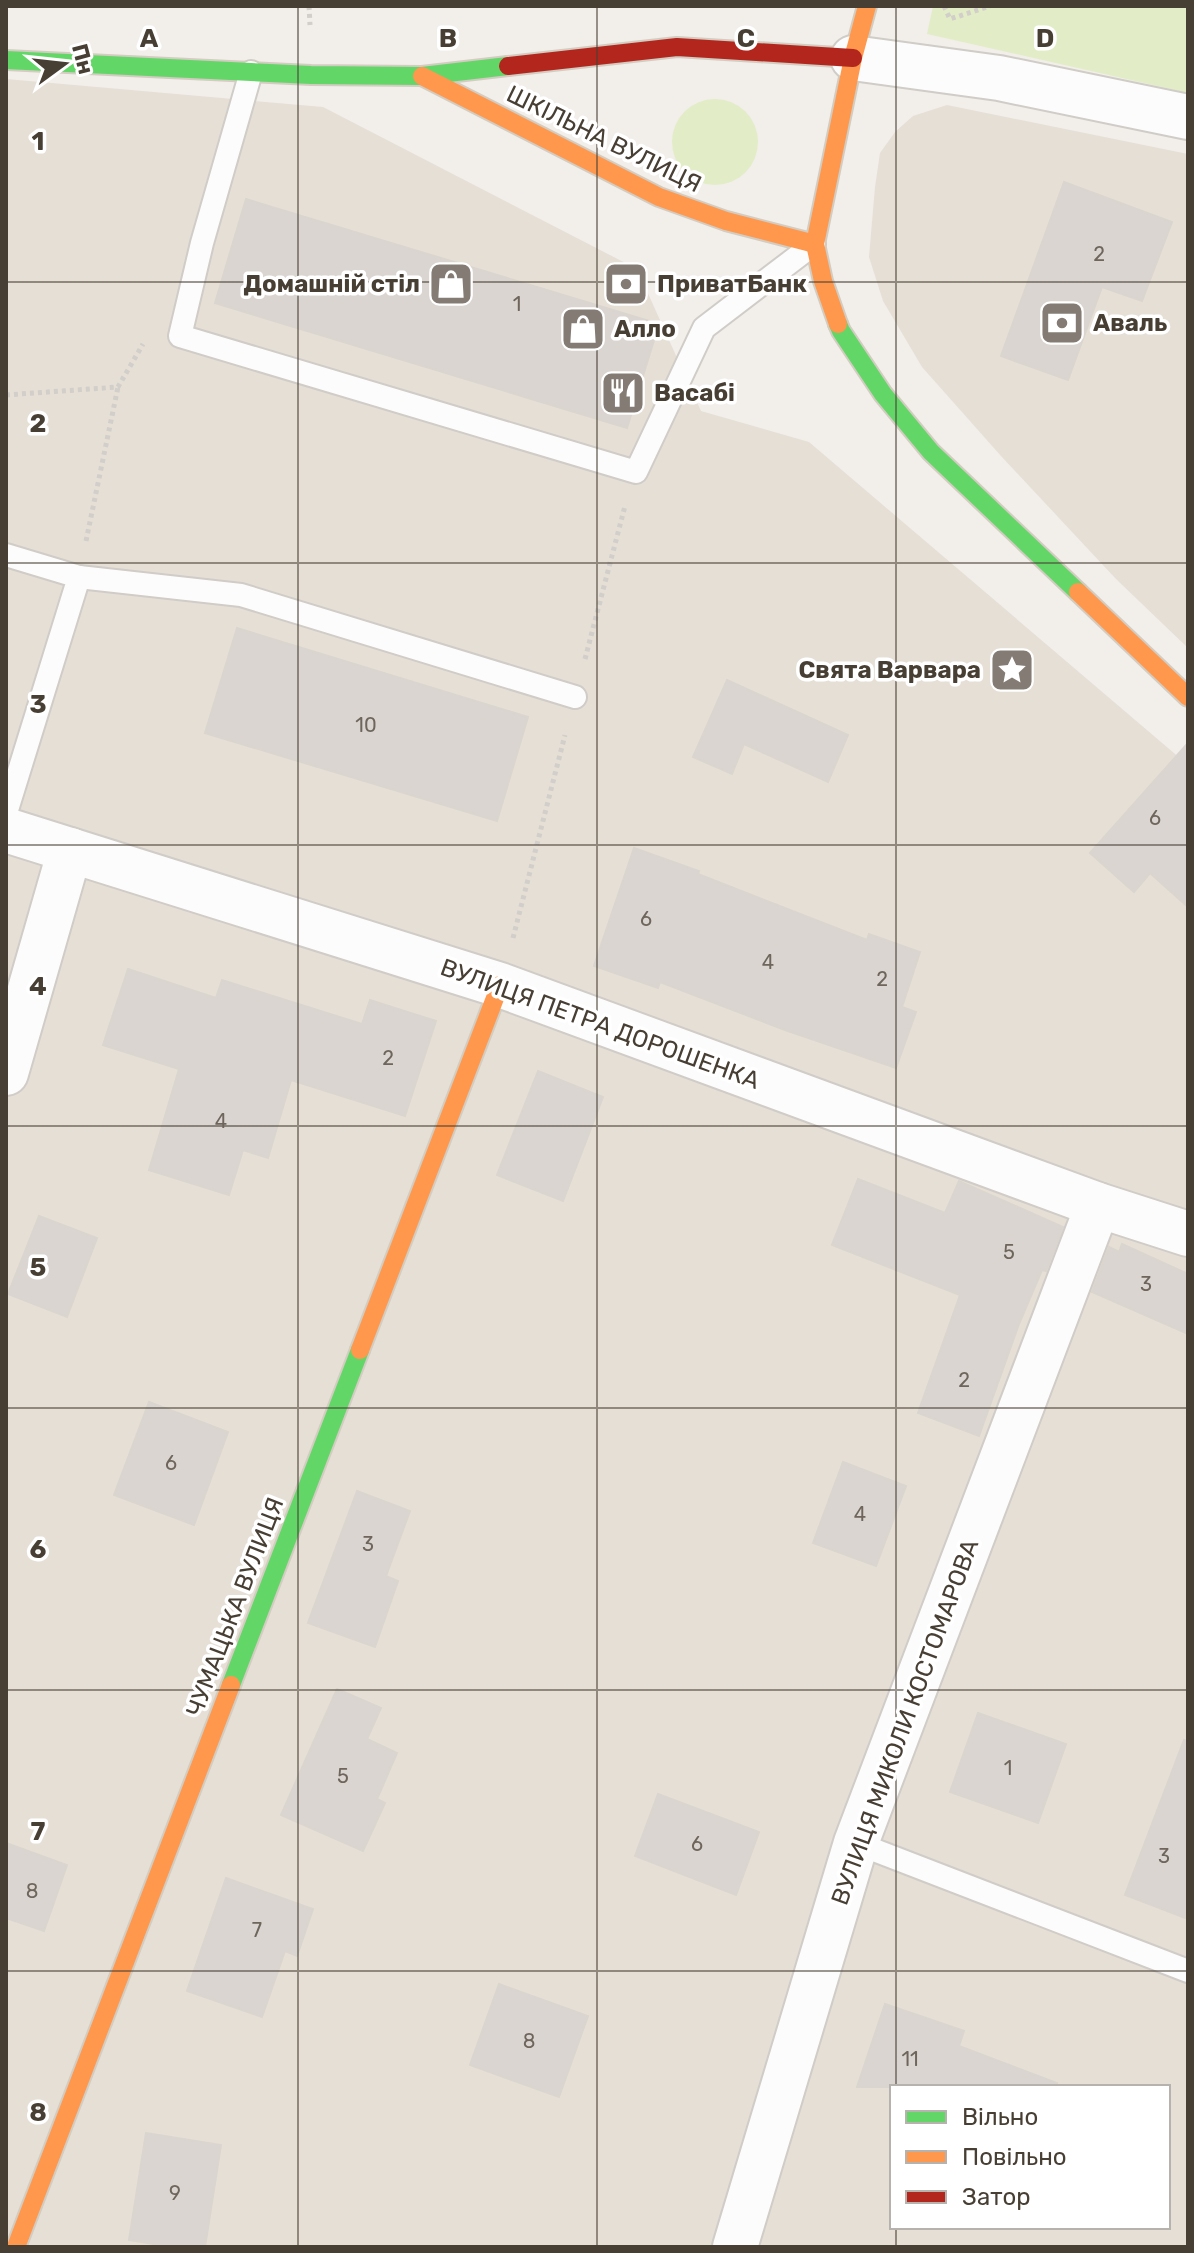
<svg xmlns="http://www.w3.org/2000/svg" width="1194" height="2253" font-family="Rubik,sans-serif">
<rect width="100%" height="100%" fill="#f2eeea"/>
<g fill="#e6dfd6" fill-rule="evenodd">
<path d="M 6,79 L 323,107 L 637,269 L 701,411 L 809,442 L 1188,765 L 1188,2247 L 6,2247 ZM 892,2087 L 1168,2087 L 1168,2227 L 892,2227 Z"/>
<path d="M 947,105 L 1188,154 L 1188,648 L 1116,579 L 1001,456 L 922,367 L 883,301 L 869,257 L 875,187 L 880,153 L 895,132 L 913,116 Z"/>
</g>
<g fill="#e2edc7">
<path d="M 933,6 L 1188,6 L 1188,93 L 927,34 Z"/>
<circle cx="715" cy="142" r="43"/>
</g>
<g fill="#dad5d0" stroke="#dad5cf" stroke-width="2">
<path d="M 1064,182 L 1172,222 L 1142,301 L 1102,287 L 1068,380 L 1001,356 Z"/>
<path d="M 246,199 L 659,324 L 627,428 L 215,303 Z"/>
<path d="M 237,628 L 528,717 L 497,821 L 205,733 Z"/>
<path d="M 727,680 L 848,735 L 828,782 L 744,744 L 732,774 L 693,757 Z"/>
<path d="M 1188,743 L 1188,907 L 1150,873 L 1134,892 L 1090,853 Z"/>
<path d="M 634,848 L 699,871 L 698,874 L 867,940 L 869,934 L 920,952 L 902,1007 L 916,1012 L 896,1068 L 785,1030 L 660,982 L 658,988 L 594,966 Z"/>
<path d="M 128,969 L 216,998 L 222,980 L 362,1024 L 370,1000 L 436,1021 L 405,1116 L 291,1080 L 268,1158 L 243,1150 L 229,1195 L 149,1170 L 179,1069 L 103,1045 Z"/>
<path d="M 538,1071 L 603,1097 L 563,1201 L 497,1175 Z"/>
<path d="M 858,1179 L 945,1213 L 959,1181 L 1063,1227 L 1046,1271 L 1042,1270 L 1019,1324 L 979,1436 L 918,1413 L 960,1295 L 832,1245 Z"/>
<path d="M 39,1216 L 97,1238 L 67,1317 L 8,1294 Z"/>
<path d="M 1122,1244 L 1188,1274 L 1188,1334 L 1092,1292 L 1109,1247 L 1119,1252 Z"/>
<path d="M 149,1402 L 228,1432 L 194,1525 L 114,1495 Z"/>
<path d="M 843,1462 L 906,1486 L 876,1566 L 813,1543 Z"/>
<path d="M 357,1491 L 410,1511 L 386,1576 L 398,1581 L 375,1647 L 308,1623 Z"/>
<path d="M 337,1689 L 381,1708 L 367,1739 L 397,1753 L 377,1799 L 385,1803 L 363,1851 L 281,1815 Z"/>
<path d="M 978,1713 L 1066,1744 L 1038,1823 L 950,1792 Z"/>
<path d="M 1184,1740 L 1188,1741 L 1188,1919 L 1125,1895 Z"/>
<path d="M 658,1794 L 759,1832 L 736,1895 L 635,1856 Z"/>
<path d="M 6,1843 L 67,1865 L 44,1931 L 6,1918 Z"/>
<path d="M 226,1878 L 313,1909 L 297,1956 L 285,1951 L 262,2017 L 187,1991 Z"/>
<path d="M 499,1984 L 588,2016 L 559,2097 L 470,2065 Z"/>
<path d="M 885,2004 L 964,2031 L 959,2046 L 1057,2083 L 1056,2087 L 857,2087 Z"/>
<path d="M 146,2133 L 221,2145 L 205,2247 L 171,2247 L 129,2240 Z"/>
</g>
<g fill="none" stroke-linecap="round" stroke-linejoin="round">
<g stroke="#d0ccc7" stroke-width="26">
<g id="lane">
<path d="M 251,72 L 202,243 L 180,336 L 636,472 L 704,328 L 814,244"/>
<path d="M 6,555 L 79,577 L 6,813"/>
<path d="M 79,577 L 241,595 L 575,697"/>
<path d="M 856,1843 L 1188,1971"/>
</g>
</g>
<g stroke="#d0ccc7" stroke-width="48">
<g id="street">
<path d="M 853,58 L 999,78 L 1188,117"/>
<path d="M 6,830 L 500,985 L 1098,1205 L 1188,1234"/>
<path d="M 6,1073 L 70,850"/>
<path d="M 735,2247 L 856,1843 L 1098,1205"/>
</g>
</g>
<g stroke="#d3ccc1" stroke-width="22">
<g id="fast">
<path d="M 6,60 L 311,75 L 422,76 L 508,66"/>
<path d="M 838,324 L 841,331 L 883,394 L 931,452 L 1078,592"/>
<path d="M 231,1685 L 360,1350"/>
</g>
</g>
<g stroke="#d3ccc1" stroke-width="22">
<g id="slow">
<path d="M 422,76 L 659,197 L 726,221 L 815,244"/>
<path d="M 838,324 L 823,281 L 815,244 L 853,58 L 867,6"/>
<path d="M 1078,592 L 1188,697"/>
<path d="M 360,1350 L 500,985"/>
<path d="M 16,2247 L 231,1685"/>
</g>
</g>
<g stroke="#d3ccc1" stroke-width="22">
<path id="jam" d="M 508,66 L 677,47 L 853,58"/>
</g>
<g stroke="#d2cec9" stroke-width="5" stroke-dasharray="4 4" stroke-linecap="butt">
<path d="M 309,6 L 310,25"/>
<path d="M 944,6 L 950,19 L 990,6"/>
<path d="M 6,395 L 118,387 L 143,344"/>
<path d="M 86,541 L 118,387"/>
<path d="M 585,659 L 625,506"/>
<path d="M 513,938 L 565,735"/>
</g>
<use href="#lane" stroke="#fdfcfc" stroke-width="22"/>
<use href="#street" stroke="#fdfcfc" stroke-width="44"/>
<use href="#fast" stroke="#63d668" stroke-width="18"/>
<use href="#slow" stroke="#ff974d" stroke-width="18"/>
<use href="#jam" stroke="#b3261e" stroke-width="18"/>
</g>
<path fill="none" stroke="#483f34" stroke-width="2" stroke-opacity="0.55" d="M 298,6 L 298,2247M 597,6 L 597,2247M 896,6 L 896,2087M 6,282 L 1188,282M 6,563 L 1188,563M 6,845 L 1188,845M 6,1126 L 1188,1126M 6,1408 L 1188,1408M 6,1690 L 1188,1690M 6,1971 L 1188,1971M 896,2227 L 896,2247"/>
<defs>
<g id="shop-square" transform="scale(2.3)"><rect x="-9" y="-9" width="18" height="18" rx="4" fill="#847c74" stroke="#fff"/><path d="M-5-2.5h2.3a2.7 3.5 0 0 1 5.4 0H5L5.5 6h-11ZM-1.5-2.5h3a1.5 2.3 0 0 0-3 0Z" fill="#fff"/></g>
<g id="bank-square" transform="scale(2.3)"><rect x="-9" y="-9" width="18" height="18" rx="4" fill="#847c74" stroke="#fff"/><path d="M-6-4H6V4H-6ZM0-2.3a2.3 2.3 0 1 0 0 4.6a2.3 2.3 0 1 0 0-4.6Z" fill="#fff"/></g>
<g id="restaurant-square" transform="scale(2.3)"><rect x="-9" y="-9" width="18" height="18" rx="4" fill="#847c74" stroke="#fff"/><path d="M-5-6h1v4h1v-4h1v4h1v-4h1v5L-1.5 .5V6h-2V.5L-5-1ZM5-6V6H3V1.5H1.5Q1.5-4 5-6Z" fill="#fff"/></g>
<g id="sight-square" transform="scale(2.3)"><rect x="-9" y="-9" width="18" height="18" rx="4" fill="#847c74" stroke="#fff"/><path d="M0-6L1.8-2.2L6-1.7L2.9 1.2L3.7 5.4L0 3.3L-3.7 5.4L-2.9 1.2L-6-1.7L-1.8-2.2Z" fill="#fff"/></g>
</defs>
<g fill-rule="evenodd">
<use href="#shop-square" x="451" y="284"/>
<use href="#bank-square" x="626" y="284"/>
<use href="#bank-square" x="1062" y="323"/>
<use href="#shop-square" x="583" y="329"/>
<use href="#restaurant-square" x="623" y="393"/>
<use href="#sight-square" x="1012" y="670"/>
</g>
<g text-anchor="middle" stroke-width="7" stroke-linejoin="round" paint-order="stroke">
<g font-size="20" fill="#6e665c">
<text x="1099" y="261">2</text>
<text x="517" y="311">1</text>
<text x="366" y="732">10</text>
<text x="1155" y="825">6</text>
<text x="646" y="926">6</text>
<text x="768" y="969">4</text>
<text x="882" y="986">2</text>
<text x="388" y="1065">2</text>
<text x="221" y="1128">4</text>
<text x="1009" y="1259">5</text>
<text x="1146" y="1291">3</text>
<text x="964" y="1387">2</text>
<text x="171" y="1470">6</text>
<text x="860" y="1521">4</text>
<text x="368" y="1551">3</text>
<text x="1008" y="1775">1</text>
<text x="343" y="1783">5</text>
<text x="697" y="1851">6</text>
<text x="1164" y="1863">3</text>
<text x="32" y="1898">8</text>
<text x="257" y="1937">7</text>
<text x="529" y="2048">8</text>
<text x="910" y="2066">11</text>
<text x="175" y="2200">9</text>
</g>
<g font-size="24" fill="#483f34" stroke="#fff">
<text transform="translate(604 139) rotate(26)" y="8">ШКІЛЬНА ВУЛИЦЯ</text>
<text transform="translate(600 1024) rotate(20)" y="8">ВУЛИЦЯ ПЕТРА ДОРОШЕНКА</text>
<text transform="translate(235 1607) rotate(-69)" y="8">ЧУМАЦЬКА ВУЛИЦЯ</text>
<text transform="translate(905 1722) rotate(-70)" y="8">ВУЛИЦЯ МИКОЛИ КОСТОМАРОВА</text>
</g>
<g font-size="24" font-weight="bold" fill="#483f34" stroke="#fff" text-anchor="start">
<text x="420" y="292" text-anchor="end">Домашній стіл</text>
<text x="657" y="292">ПриватБанк</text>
<text x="1093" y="331">Аваль</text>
<text x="614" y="337">Алло</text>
<text x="654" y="401">Васабі</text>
<text x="981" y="678" text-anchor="end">Свята Варвара</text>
</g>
</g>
<g font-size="26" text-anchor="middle" font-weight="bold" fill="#483f34" stroke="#fff" stroke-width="7" stroke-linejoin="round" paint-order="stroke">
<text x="149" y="47">A</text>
<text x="448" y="47">B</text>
<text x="746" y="47">C</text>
<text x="1045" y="47">D</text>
<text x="38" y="150">1</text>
<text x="38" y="432">2</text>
<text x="38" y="713">3</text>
<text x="38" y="995">4</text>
<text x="38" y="1276">5</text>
<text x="38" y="1558">6</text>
<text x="38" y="1840">7</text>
<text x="38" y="2121">8</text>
</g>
<rect width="1194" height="2253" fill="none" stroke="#483f34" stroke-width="16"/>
<rect x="890" y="2085" width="280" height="144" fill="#ffffff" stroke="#b6b2ae" stroke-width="2"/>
<rect x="906" y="2111" width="40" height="12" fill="#63d668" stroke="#b6b2ae" stroke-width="2"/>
<text x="962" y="2125" font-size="24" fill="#483f34">Вільно</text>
<rect x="906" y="2151" width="40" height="12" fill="#ff974d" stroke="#b6b2ae" stroke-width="2"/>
<text x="962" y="2165" font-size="24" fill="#483f34">Повільно</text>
<rect x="906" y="2191" width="40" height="12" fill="#b3261e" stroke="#b6b2ae" stroke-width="2"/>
<text x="962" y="2205" font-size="24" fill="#483f34">Затор</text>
<g transform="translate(64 64) rotate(75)" stroke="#ffffff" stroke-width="6" paint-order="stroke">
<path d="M0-6L14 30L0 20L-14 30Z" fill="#483f34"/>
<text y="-12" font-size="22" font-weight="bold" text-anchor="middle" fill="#483f34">Пн</text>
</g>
</svg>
